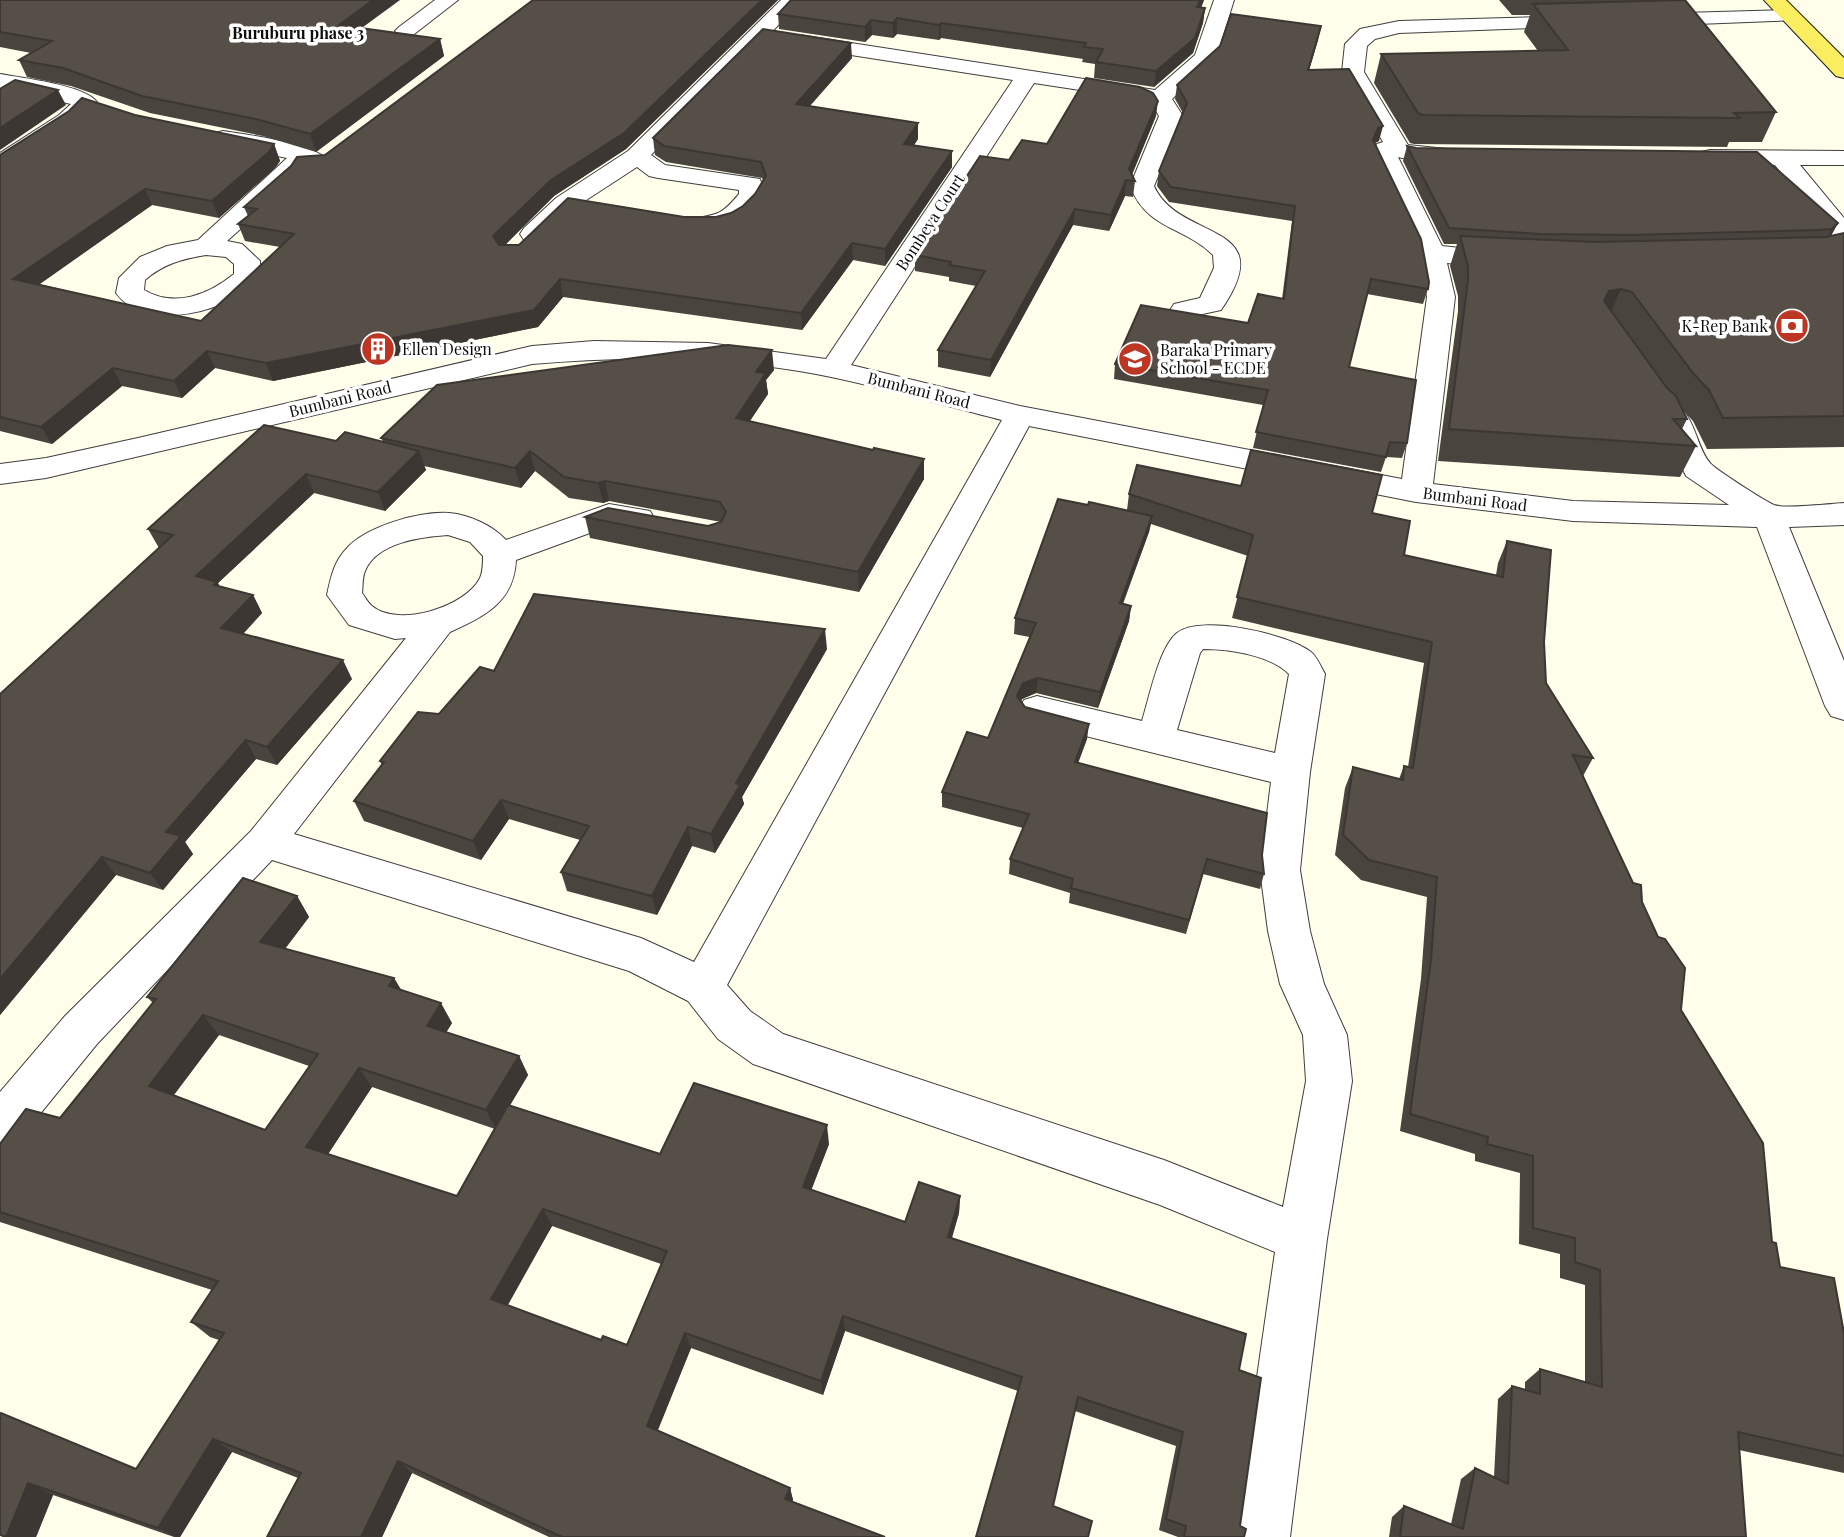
<svg xmlns="http://www.w3.org/2000/svg" width="1844" height="1537" font-family="'Playfair Display',serif">
<rect width="100%" height="100%" fill="#fffeeb"/>
<g fill="none" stroke-linecap="round" stroke-linejoin="round">
<g stroke="#3f3f3f" stroke-width="2">
<g id="minor">
<path d="M 435,0 L 458,0 L 413,35 L 399,35 L 395,31 L 399,27 Z"/>
<path d="M 781,0 L 803,0 L 651,155 L 665,165 L 760,179 L 765,195 C 746,221 723,239 690,230 L 686,225 L 690,220 C 717,213 719,218 739,194 L 739,190 L 658,178 L 649,176 L 637,167 L 574,208 L 542,240 L 533,242 L 524,240 L 520,234 L 524,228 L 556,198 L 628,151 Z"/>
<path d="M 1214,0 L 1234,0 L 1216,58 L 1172,99 L 1183,116 L 1154,186 C 1178,242 1283,220 1221,310 L 1184,318 L 1174,316 L 1170,310 L 1174,304 L 1200,298 L 1214,268 L 1213,255 C 1184,226 1147,230 1130,186 L 1159,116 L 1153,106 L 1139,99 L 1034,83 L 851,365 L 1020,406 L 1402,479 L 1427,297 L 1419,253 L 1372,153 L 1377,144 L 1383,142 L 1342,72 L 1345,44 L 1360,29 L 1399,21 L 1579,16 L 1586,18 L 1589,22 L 1586,26 L 1399,33 L 1375,39 L 1367,46 L 1364,72 L 1408,145 L 1466,151 L 1469,156 L 1466,161 C 1444,167 1420,162 1398,157 L 1442,246 L 1506,253 L 1515,255 L 1519,261 L 1515,267 L 1506,269 L 1447,263 L 1455,297 L 1433,484 L 1573,501 L 1729,505 L 1686,476 L 1662,426 L 1649,410 L 1653,404 C 1695,393 1692,442 1710,463 C 1716,470 1765,501 1774,505 C 1784,509 1830,504 1844,503 L 1844,525 L 1789,527 L 1844,661 L 1844,720 L 1831,716 L 1825,706 L 1757,527 L 1573,521 L 1416,502 L 1029,426 L 727,985 L 750,1011 L 783,1034 L 1164,1160 L 1283,1207 L 1306,1081 L 1303,1035 L 1280,984 L 1268,931 L 1260,870 L 1271,782 L 1037,724 L 1024,720 L 1018,710 L 1024,700 L 1037,696 L 1142,721 C 1149,699 1159,647 1177,633 C 1201,614 1288,634 1311,652 C 1317,657 1321,667 1325,674 L 1310,772 L 1300,870 L 1310,931 L 1324,984 L 1347,1035 L 1352,1081 L 1327,1239 L 1290,1537 L 1234,1537 L 1275,1252 L 1160,1205 L 753,1064 L 718,1039 L 688,1001 L 629,971 L 272,860 L 97,1044 L 17,1142 L 0,1149 L 0,1092 L 65,1016 L 251,831 L 406,638 L 395,639 L 349,625 L 327,595 C 331,576 334,561 348,547 C 368,526 420,511 449,513 C 470,515 492,525 506,540 L 609,504 L 650,511 L 654,518 L 650,525 L 638,529 L 609,526 L 516,560 C 514,602 485,616 450,632 L 294,834 L 641,938 L 694,962 L 1002,420 C 947,406 892,390 836,378 C 737,357 633,355 532,364 L 46,478 L 0,484 L 0,464 L 46,458 L 138,438 L 532,346 L 594,341 L 708,343 L 826,359 L 1013,80 L 799,47 L 791,46 L 788,41 L 791,36 L 799,35 L 1155,90 L 1195,55 ZM 448,535 L 470,542 L 483,556 C 483,562 483,572 480,578 C 466,607 398,628 372,606 C 368,603 365,597 362,593 C 363,586 362,578 365,571 C 377,542 421,537 448,535 ZM 1203,649 C 1229,649 1270,655 1289,674 L 1275,753 L 1177,730 L 1200,653 Z"/>
<path d="M 1789,10 L 1796,12 L 1799,16 L 1796,20 L 1646,26 L 1639,24 L 1636,20 L 1639,16 L 1646,14 Z"/>
<path d="M 0,74 C 22,78 85,85 97,102 L 75,125 L 9,169 L 0,171 L 0,153 L 59,115 L 71,104 L 0,88 Z"/>
<path d="M 223,131 C 248,135 318,143 332,164 L 329,169 L 301,171 L 295,180 L 227,241 L 242,244 L 260,261 L 260,276 C 235,312 145,334 116,293 L 119,278 L 140,257 L 167,246 L 198,240 L 287,158 L 215,143 L 211,138 L 215,133 ZM 206,255 L 226,257 L 234,264 L 234,274 C 208,295 175,308 144,290 L 145,280 C 163,264 182,259 206,255 Z"/>
<path d="M 1710,150 L 1844,151 L 1844,165 L 1800,165 L 1844,218 L 1844,243 L 1835,241 L 1775,165 L 1701,162 L 1698,157 L 1701,152 Z"/>
</g>
</g>
<g stroke="#1d1d1d" stroke-width="2">
<path id="major" d="M 1764,0 L 1786,0 L 1844,58 L 1844,78 L 1836,76 Z"/>
</g>
<use href="#minor" fill="#fff" fill-rule="evenodd"/>
<use href="#major" fill="#faed60" fill-rule="evenodd"/>
</g>
<g fill="#49443e" fill-rule="evenodd">
<path d="M 0,0 L 362,28 L 440,39 L 444,56 L 316,152 L 263,136 L 150,113 L 71,86 L 27,77 L 19,60 L 31,53 L 0,47 Z"/>
<path d="M 533,0 L 778,0 L 626,149 L 554,196 L 505,245 L 519,245 L 684,217 L 716,217 L 731,213 L 743,206 L 755,194 L 763,180 L 762,178 L 666,162 L 655,155 L 653,138 L 852,58 L 810,106 L 918,139 L 914,145 L 952,151 L 952,167 L 885,266 L 853,260 L 802,330 L 563,297 L 538,327 L 273,381 L 215,368 L 182,398 L 122,386 L 52,444 L 0,431 L 0,155 L 135,115 L 274,144 L 280,161 L 275,168 L 219,218 L 152,205 L 39,284 L 201,321 L 280,247 L 245,241 L 238,224 L 248,216 L 244,207 L 325,155 Z"/>
<path d="M 791,0 L 1204,0 L 1201,8 L 1205,8 L 1203,23 L 1193,53 L 1154,87 L 1094,78 L 1095,64 L 1082,62 L 1083,59 L 941,38 L 939,40 L 897,34 L 893,38 L 872,35 L 865,42 L 779,29 L 778,14 Z"/>
<path d="M 1499,0 L 1665,0 L 1776,112 L 1762,142 L 1729,142 L 1727,147 L 1414,144 L 1410,143 L 1374,83 L 1381,54 L 1538,51 L 1524,32 L 1530,15 L 1512,15 Z"/>
<path d="M 1318,40 L 1309,70 L 1379,141 L 1375,143 L 1428,289 L 1423,304 L 1367,294 L 1349,367 L 1407,443 L 1402,458 L 1386,457 L 1381,472 L 1253,448 L 1263,405 L 1114,379 L 1115,364 L 1248,323 L 1282,299 L 1292,221 L 1169,202 L 1157,186 L 1159,171 L 1183,113 L 1175,99 L 1177,85 Z"/>
<path d="M 1156,116 L 1132,175 L 1135,181 L 1133,197 L 1125,196 L 1109,231 L 1073,225 L 990,377 L 938,367 L 938,350 L 976,286 L 949,281 L 949,277 L 915,271 L 915,255 L 1009,160 L 1047,144 Z"/>
<path d="M 1407,146 L 1838,223 L 1831,236 L 1844,233 L 1844,447 L 1707,449 L 1693,421 L 1682,409 L 1687,419 L 1682,429 L 1696,446 L 1680,477 L 1438,461 L 1458,311 L 1458,296 L 1450,266 L 1457,244 L 1444,244 L 1403,161 Z"/>
<path d="M 774,370 L 766,380 L 768,394 L 750,421 L 924,479 L 859,592 L 590,538 L 585,517 L 708,526 L 721,522 L 609,501 L 603,503 L 569,498 L 535,471 L 521,488 L 424,466 L 426,470 L 385,511 L 314,493 L 218,583 L 219,586 L 253,595 L 262,613 L 243,634 L 352,679 L 277,765 L 256,759 L 185,842 L 193,854 L 163,890 L 116,875 L 0,1015 L 0,694 L 159,548 L 148,529 L 336,441 L 383,442 L 381,438 Z"/>
<path d="M 1129,494 L 1372,513 L 1404,555 L 1496,575 L 1498,563 L 1507,541 L 1544,642 L 1546,683 L 1593,758 L 1583,776 L 1642,902 L 1681,1010 L 1772,1242 L 1780,1267 L 1844,1333 L 1844,1473 L 1739,1450 L 1746,1537 L 1389,1537 L 1392,1517 L 1404,1506 L 1451,1524 L 1461,1479 L 1475,1468 L 1494,1477 L 1498,1399 L 1512,1386 L 1525,1390 L 1525,1382 L 1540,1369 L 1585,1382 L 1585,1285 L 1560,1278 L 1560,1254 L 1519,1244 L 1520,1173 L 1475,1161 L 1475,1154 L 1400,1131 L 1421,979 L 1427,897 L 1361,880 L 1335,855 L 1345,788 L 1353,767 L 1399,779 L 1404,766 L 1408,767 L 1424,663 L 1232,618 L 1248,556 L 1151,524 L 1149,532 L 1123,604 L 1131,606 L 1129,621 L 1098,708 L 1036,693 L 1022,699 L 1021,701 L 1025,707 L 1087,739 L 1078,762 L 1262,855 L 1264,874 L 1260,889 L 1203,874 L 1186,934 L 1069,903 L 1070,893 L 1009,874 L 1010,859 L 1023,828 L 942,807 L 942,792 L 988,738 L 1030,637 L 1014,634 L 1015,618 L 1088,505 L 1127,510 Z"/>
<path d="M 827,649 L 742,797 L 744,804 L 715,853 L 692,846 L 657,915 L 567,891 L 561,872 L 580,840 L 509,819 L 481,860 L 364,821 L 354,801 L 382,766 L 380,761 L 494,671 Z"/>
<path d="M 297,896 L 309,917 L 285,949 L 394,978 L 401,990 L 452,1023 L 446,1032 L 519,1056 L 528,1075 L 510,1105 L 660,1154 L 829,1144 L 811,1190 L 905,1222 L 960,1196 L 959,1213 L 952,1238 L 1239,1370 L 1240,1526 L 1244,1537 L 1178,1537 L 1159,1530 L 1176,1446 L 1075,1411 L 976,1537 L 1018,1391 L 845,1331 L 823,1395 L 691,1348 L 658,1430 L 790,1488 L 793,1500 L 792,1502 L 885,1537 L 549,1537 L 412,1473 L 382,1537 L 267,1537 L 298,1478 L 232,1452 L 180,1537 L 174,1537 L 53,1495 L 36,1537 L 3,1537 L 0,1415 L 136,1469 L 219,1340 L 210,1337 L 191,1322 L 212,1290 L 0,1222 L 0,1144 L 60,1118 L 153,1003 L 147,997 ZM 219,1035 L 309,1066 L 265,1130 L 174,1095 ZM 372,1087 L 495,1129 L 457,1196 L 328,1154 ZM 552,1226 L 661,1264 L 627,1345 L 601,1340 L 508,1305 Z"/>
</g>
<g fill="#3c3732">
<path d="M 373,0 L 400,0 L 344,41 L 339,25 Z"/>
<path d="M 762,0 L 778,0 L 626,149 L 554,196 L 497,253 L 493,236 L 551,180 Z"/>
<path d="M 1200,0 L 1204,0 L 1195,22 L 1197,7 Z"/>
<path d="M 1205,8 L 1203,23 L 1193,53 L 1154,87 L 1156,71 Z"/>
<path d="M 897,18 L 897,34 L 893,38 L 893,23 Z"/>
<path d="M 871,20 L 872,35 L 865,42 L 865,27 Z"/>
<path d="M 941,23 L 941,38 L 939,40 L 939,25 Z"/>
<path d="M 1321,26 L 1318,40 L 1305,84 L 1308,70 Z"/>
<path d="M 440,39 L 444,56 L 316,152 L 310,134 Z"/>
<path d="M 851,43 L 852,58 L 797,120 L 796,104 Z"/>
<path d="M 58,90 L 66,105 L 0,150 L 0,128 Z"/>
<path d="M 1158,101 L 1156,116 L 1129,181 L 1129,169 Z"/>
<path d="M 918,123 L 918,139 L 904,160 L 904,144 Z"/>
<path d="M 1383,126 L 1379,141 L 1375,143 L 1373,140 L 1378,128 Z"/>
<path d="M 274,144 L 280,161 L 275,168 L 219,218 L 212,201 Z"/>
<path d="M 952,151 L 952,167 L 885,266 L 885,249 Z"/>
<path d="M 1126,180 L 1125,196 L 1109,231 L 1111,215 Z"/>
<path d="M 145,189 L 152,205 L 23,296 L 13,279 Z"/>
<path d="M 1075,209 L 1073,225 L 990,377 L 991,360 Z"/>
<path d="M 1838,223 L 1829,239 L 1824,244 L 1832,229 Z"/>
<path d="M 852,243 L 853,260 L 802,330 L 801,313 Z"/>
<path d="M 560,279 L 563,297 L 538,327 L 273,381 L 266,363 Z"/>
<path d="M 1621,289 L 1608,319 L 1604,301 L 1609,291 Z"/>
<path d="M 772,350 L 774,370 L 766,380 L 768,394 L 738,438 L 736,418 L 756,372 Z"/>
<path d="M 207,351 L 215,368 L 182,398 L 174,381 Z"/>
<path d="M 113,368 L 122,386 L 52,444 L 41,427 Z"/>
<path d="M 419,451 L 426,470 L 385,511 L 378,492 Z"/>
<path d="M 530,451 L 535,471 L 521,488 L 515,468 Z"/>
<path d="M 924,459 L 924,479 L 859,592 L 858,572 Z"/>
<path d="M 306,474 L 314,493 L 218,583 L 227,600 L 196,576 Z"/>
<path d="M 605,481 L 609,501 L 603,503 L 598,483 Z"/>
<path d="M 1152,516 L 1149,532 L 1117,618 L 1120,603 Z"/>
<path d="M 253,595 L 262,613 L 231,647 L 221,628 Z"/>
<path d="M 1131,606 L 1129,621 L 1098,708 L 1100,692 Z"/>
<path d="M 825,629 L 827,649 L 742,797 L 744,804 L 715,853 L 711,834 L 736,783 Z"/>
<path d="M 343,660 L 352,679 L 277,765 L 267,747 Z"/>
<path d="M 1038,678 L 1036,693 L 1022,699 L 1016,711 L 1017,696 L 1023,683 Z"/>
<path d="M 1089,724 L 1087,739 L 1073,777 L 1075,762 Z"/>
<path d="M 246,740 L 256,759 L 185,842 L 193,854 L 163,890 L 150,873 L 166,832 Z"/>
<path d="M 501,800 L 509,819 L 481,860 L 473,841 Z"/>
<path d="M 688,827 L 692,846 L 657,915 L 652,896 Z"/>
<path d="M 102,857 L 116,875 L 0,1015 L 0,979 Z"/>
<path d="M 297,896 L 309,917 L 274,963 L 260,942 Z"/>
<path d="M 394,978 L 406,998 L 389,986 Z"/>
<path d="M 441,1003 L 452,1023 L 438,1046 L 427,1026 Z"/>
<path d="M 203,1015 L 219,1035 L 166,1105 L 149,1086 Z"/>
<path d="M 519,1056 L 528,1075 L 496,1129 L 486,1110 Z"/>
<path d="M 359,1068 L 372,1087 L 321,1165 L 306,1147 Z"/>
<path d="M 827,1125 L 829,1144 L 806,1204 L 803,1187 Z"/>
<path d="M 960,1196 L 959,1213 L 947,1253 L 948,1237 Z"/>
<path d="M 543,1209 L 552,1226 L 502,1314 L 491,1299 Z"/>
<path d="M 843,1316 L 845,1331 L 823,1395 L 821,1381 Z"/>
<path d="M 685,1333 L 691,1348 L 654,1439 L 647,1426 Z"/>
<path d="M 213,1439 L 232,1452 L 180,1537 L 176,1537 L 158,1528 Z"/>
<path d="M 398,1461 L 412,1473 L 382,1537 L 361,1537 Z"/>
<path d="M 28,1483 L 53,1495 L 36,1537 L 6,1537 Z"/>
<path d="M 790,1488 L 793,1500 L 789,1511 L 785,1499 Z"/>
</g>
<g fill="#554f48" stroke="#3c3732" stroke-width="2" fill-rule="evenodd">
<path d="M 0,0 L 373,0 L 339,25 L 440,39 L 310,134 L 256,119 L 142,96 L 63,68 L 19,60 L 52,41 L 0,32 Z"/>
<path d="M 533,0 L 762,0 L 624,133 L 551,180 L 493,236 L 499,245 L 519,245 L 568,198 L 684,217 L 716,217 L 731,213 L 743,206 L 755,194 L 766,176 L 761,162 L 664,146 L 653,138 L 763,29 L 851,43 L 796,104 L 918,123 L 904,144 L 952,151 L 885,249 L 852,243 L 801,313 L 560,279 L 534,310 L 266,363 L 207,351 L 174,381 L 113,368 L 41,427 L 0,417 L 0,155 L 69,111 L 82,98 L 135,115 L 274,144 L 269,152 L 212,201 L 145,189 L 13,279 L 201,321 L 294,234 L 238,224 L 257,209 L 244,207 L 291,166 L 297,157 L 325,155 Z"/>
<path d="M 791,0 L 1200,0 L 1197,7 L 1205,8 L 1195,38 L 1156,71 L 1096,62 L 1103,49 L 1084,47 L 1086,43 L 941,23 L 939,25 L 897,18 L 893,23 L 871,20 L 865,27 L 778,14 Z"/>
<path d="M 1685,0 L 1776,112 L 1734,113 L 1740,118 L 1423,115 L 1418,113 L 1381,54 L 1568,50 L 1533,4 Z"/>
<path d="M 1231,14 L 1321,26 L 1308,70 L 1349,69 L 1383,126 L 1378,128 L 1373,140 L 1421,239 L 1429,282 L 1428,289 L 1371,279 L 1349,367 L 1416,380 L 1407,443 L 1390,442 L 1386,457 L 1256,432 L 1268,390 L 1115,364 L 1141,305 L 1248,323 L 1258,294 L 1284,299 L 1295,206 L 1171,187 L 1159,171 L 1187,103 L 1177,85 L 1220,46 Z"/>
<path d="M 1086,78 L 1140,87 L 1153,93 L 1158,101 L 1129,169 L 1135,181 L 1126,180 L 1111,215 L 1075,209 L 991,360 L 938,350 L 985,271 L 949,265 L 951,262 L 915,255 L 980,156 L 1009,160 L 1022,140 L 1047,144 Z"/>
<path d="M 15,80 L 58,90 L 0,128 L 0,89 Z"/>
<path d="M 1407,146 L 1416,148 L 1757,152 L 1838,223 L 1832,229 L 1818,230 L 1632,235 L 1540,234 L 1449,228 Z"/>
<path d="M 1844,233 L 1844,416 L 1723,418 L 1709,390 L 1693,373 L 1632,292 L 1621,289 L 1609,291 L 1604,301 L 1667,388 L 1676,396 L 1687,419 L 1673,419 L 1696,446 L 1449,429 L 1468,280 L 1468,266 L 1460,236 L 1595,242 L 1826,237 Z"/>
<path d="M 728,345 L 772,350 L 756,372 L 766,373 L 736,418 L 873,450 L 874,448 L 924,459 L 858,572 L 585,517 L 608,508 L 708,526 L 721,522 L 726,512 L 720,502 L 605,481 L 598,483 L 564,477 L 530,451 L 515,468 L 381,438 L 437,385 Z"/>
<path d="M 264,425 L 336,441 L 345,432 L 419,451 L 378,492 L 306,474 L 196,576 L 217,582 L 214,585 L 253,595 L 221,628 L 343,660 L 267,747 L 246,740 L 166,832 L 181,836 L 150,873 L 102,857 L 0,979 L 0,694 L 173,535 L 148,529 Z"/>
<path d="M 1251,450 L 1382,475 L 1372,513 L 1410,521 L 1404,555 L 1503,577 L 1507,541 L 1551,550 L 1544,642 L 1546,683 L 1593,758 L 1573,755 L 1633,883 L 1641,885 L 1642,902 L 1658,937 L 1665,939 L 1685,968 L 1681,1010 L 1763,1143 L 1772,1242 L 1776,1243 L 1780,1267 L 1834,1278 L 1844,1333 L 1844,1456 L 1738,1432 L 1746,1537 L 1400,1537 L 1404,1506 L 1463,1529 L 1475,1468 L 1508,1484 L 1512,1386 L 1540,1394 L 1540,1369 L 1602,1387 L 1600,1270 L 1575,1262 L 1575,1238 L 1533,1228 L 1533,1156 L 1487,1144 L 1488,1137 L 1410,1114 L 1431,960 L 1437,877 L 1369,860 L 1343,835 L 1353,767 L 1403,780 L 1404,766 L 1413,768 L 1432,642 L 1237,597 L 1253,535 L 1129,494 L 1137,465 L 1241,486 Z"/>
<path d="M 1058,499 L 1088,505 L 1089,502 L 1152,516 L 1120,603 L 1131,606 L 1100,692 L 1038,678 L 1023,683 L 1017,696 L 1025,707 L 1089,724 L 1075,762 L 1267,813 L 1262,855 L 1264,874 L 1207,859 L 1189,920 L 1071,888 L 1073,879 L 1010,859 L 1029,814 L 942,792 L 967,732 L 988,738 L 1036,623 L 1015,618 Z"/>
<path d="M 534,594 L 825,629 L 736,783 L 740,785 L 711,834 L 688,827 L 652,896 L 561,872 L 589,826 L 501,800 L 473,841 L 354,801 L 384,762 L 380,761 L 418,712 L 439,714 L 480,667 L 494,671 Z"/>
<path d="M 243,878 L 297,896 L 260,942 L 394,978 L 389,986 L 441,1003 L 427,1026 L 519,1056 L 486,1110 L 359,1068 L 306,1147 L 457,1196 L 508,1105 L 660,1154 L 694,1083 L 827,1125 L 803,1187 L 905,1222 L 919,1182 L 960,1196 L 948,1237 L 1246,1334 L 1239,1370 L 1261,1378 L 1240,1526 L 1246,1529 L 1244,1537 L 1184,1537 L 1186,1526 L 1166,1519 L 1183,1432 L 1078,1397 L 1053,1506 L 1092,1521 L 1088,1537 L 976,1537 L 1022,1377 L 843,1316 L 821,1381 L 685,1333 L 647,1426 L 790,1488 L 785,1499 L 885,1537 L 562,1537 L 398,1461 L 361,1537 L 267,1537 L 301,1473 L 213,1439 L 158,1528 L 28,1483 L 6,1537 L 0,1535 L 0,1415 L 1,1413 L 136,1469 L 224,1333 L 191,1322 L 218,1281 L 0,1212 L 0,1144 L 26,1109 L 60,1118 L 156,999 L 147,997 ZM 203,1015 L 318,1054 L 265,1130 L 149,1086 ZM 543,1209 L 667,1251 L 627,1345 L 603,1336 L 601,1340 L 491,1299 Z"/>
</g>
<defs>
<g id="bank-disc" transform="scale(1.75)"><circle r="9.5" fill="#bd3523" stroke="#fff"/><path d="M-6-4H6V4H-6ZM0-2.3a2.3 2.3 0 1 0 0 4.6a2.3 2.3 0 1 0 0-4.6Z" fill="#fff"/></g>
<g id="building-disc" transform="scale(1.75)"><circle r="9.5" fill="#bd3523" stroke="#fff"/><path d="M-4-6H4V6H1V3H-1V6H-4ZM-2.5-4.3h1.7v1.8h-1.7ZM.8-4.3h1.7v1.8H.8ZM-2.5-1h1.7V.8h-1.7ZM.8-1h1.7V.8H.8Z" fill="#fff"/></g>
<g id="school-disc" transform="scale(1.75)"><circle r="9.5" fill="#bd3523" stroke="#fff"/><path d="M0-5L7-2L0 1L-7-2ZM-4 1L0 2.5L4 1V4Q0 6-4 4Z" fill="#fff"/></g>
</defs>
<g fill-rule="evenodd">
<use href="#bank-disc" x="1792" y="326"/>
<use href="#building-disc" x="378" y="349"/>
<use href="#school-disc" x="1135" y="359"/>
</g>
<g text-anchor="middle" stroke-width="7" stroke-linejoin="round" paint-order="stroke">
<g font-size="16" font-weight="bold" fill="#0c0c0c" stroke="#fff">
<text x="298" y="39">Buruburu phase 3</text>
</g>
<g font-size="16" fill="#0c0c0c" stroke="#fff">
<text transform="translate(930 222) rotate(-57)" y="6">Bombeya Court</text>
<text transform="translate(919 390) rotate(14)" y="6">Bumbani Road</text>
<text transform="translate(340 399) rotate(-14)" y="6">Bumbani Road</text>
<text transform="translate(1475 499) rotate(7)" y="6">Bumbani Road</text>
</g>
<g font-size="16" fill="#0c0c0c" stroke="#fff" text-anchor="start">
<text x="1768" y="332" text-anchor="end">K-Rep Bank</text>
<text x="402" y="355">Ellen Design</text>
<text x="1160" y="356">Baraka Primary<tspan x="1160" dy="18">School - ECDE</tspan></text>
</g>
</g>
</svg>
